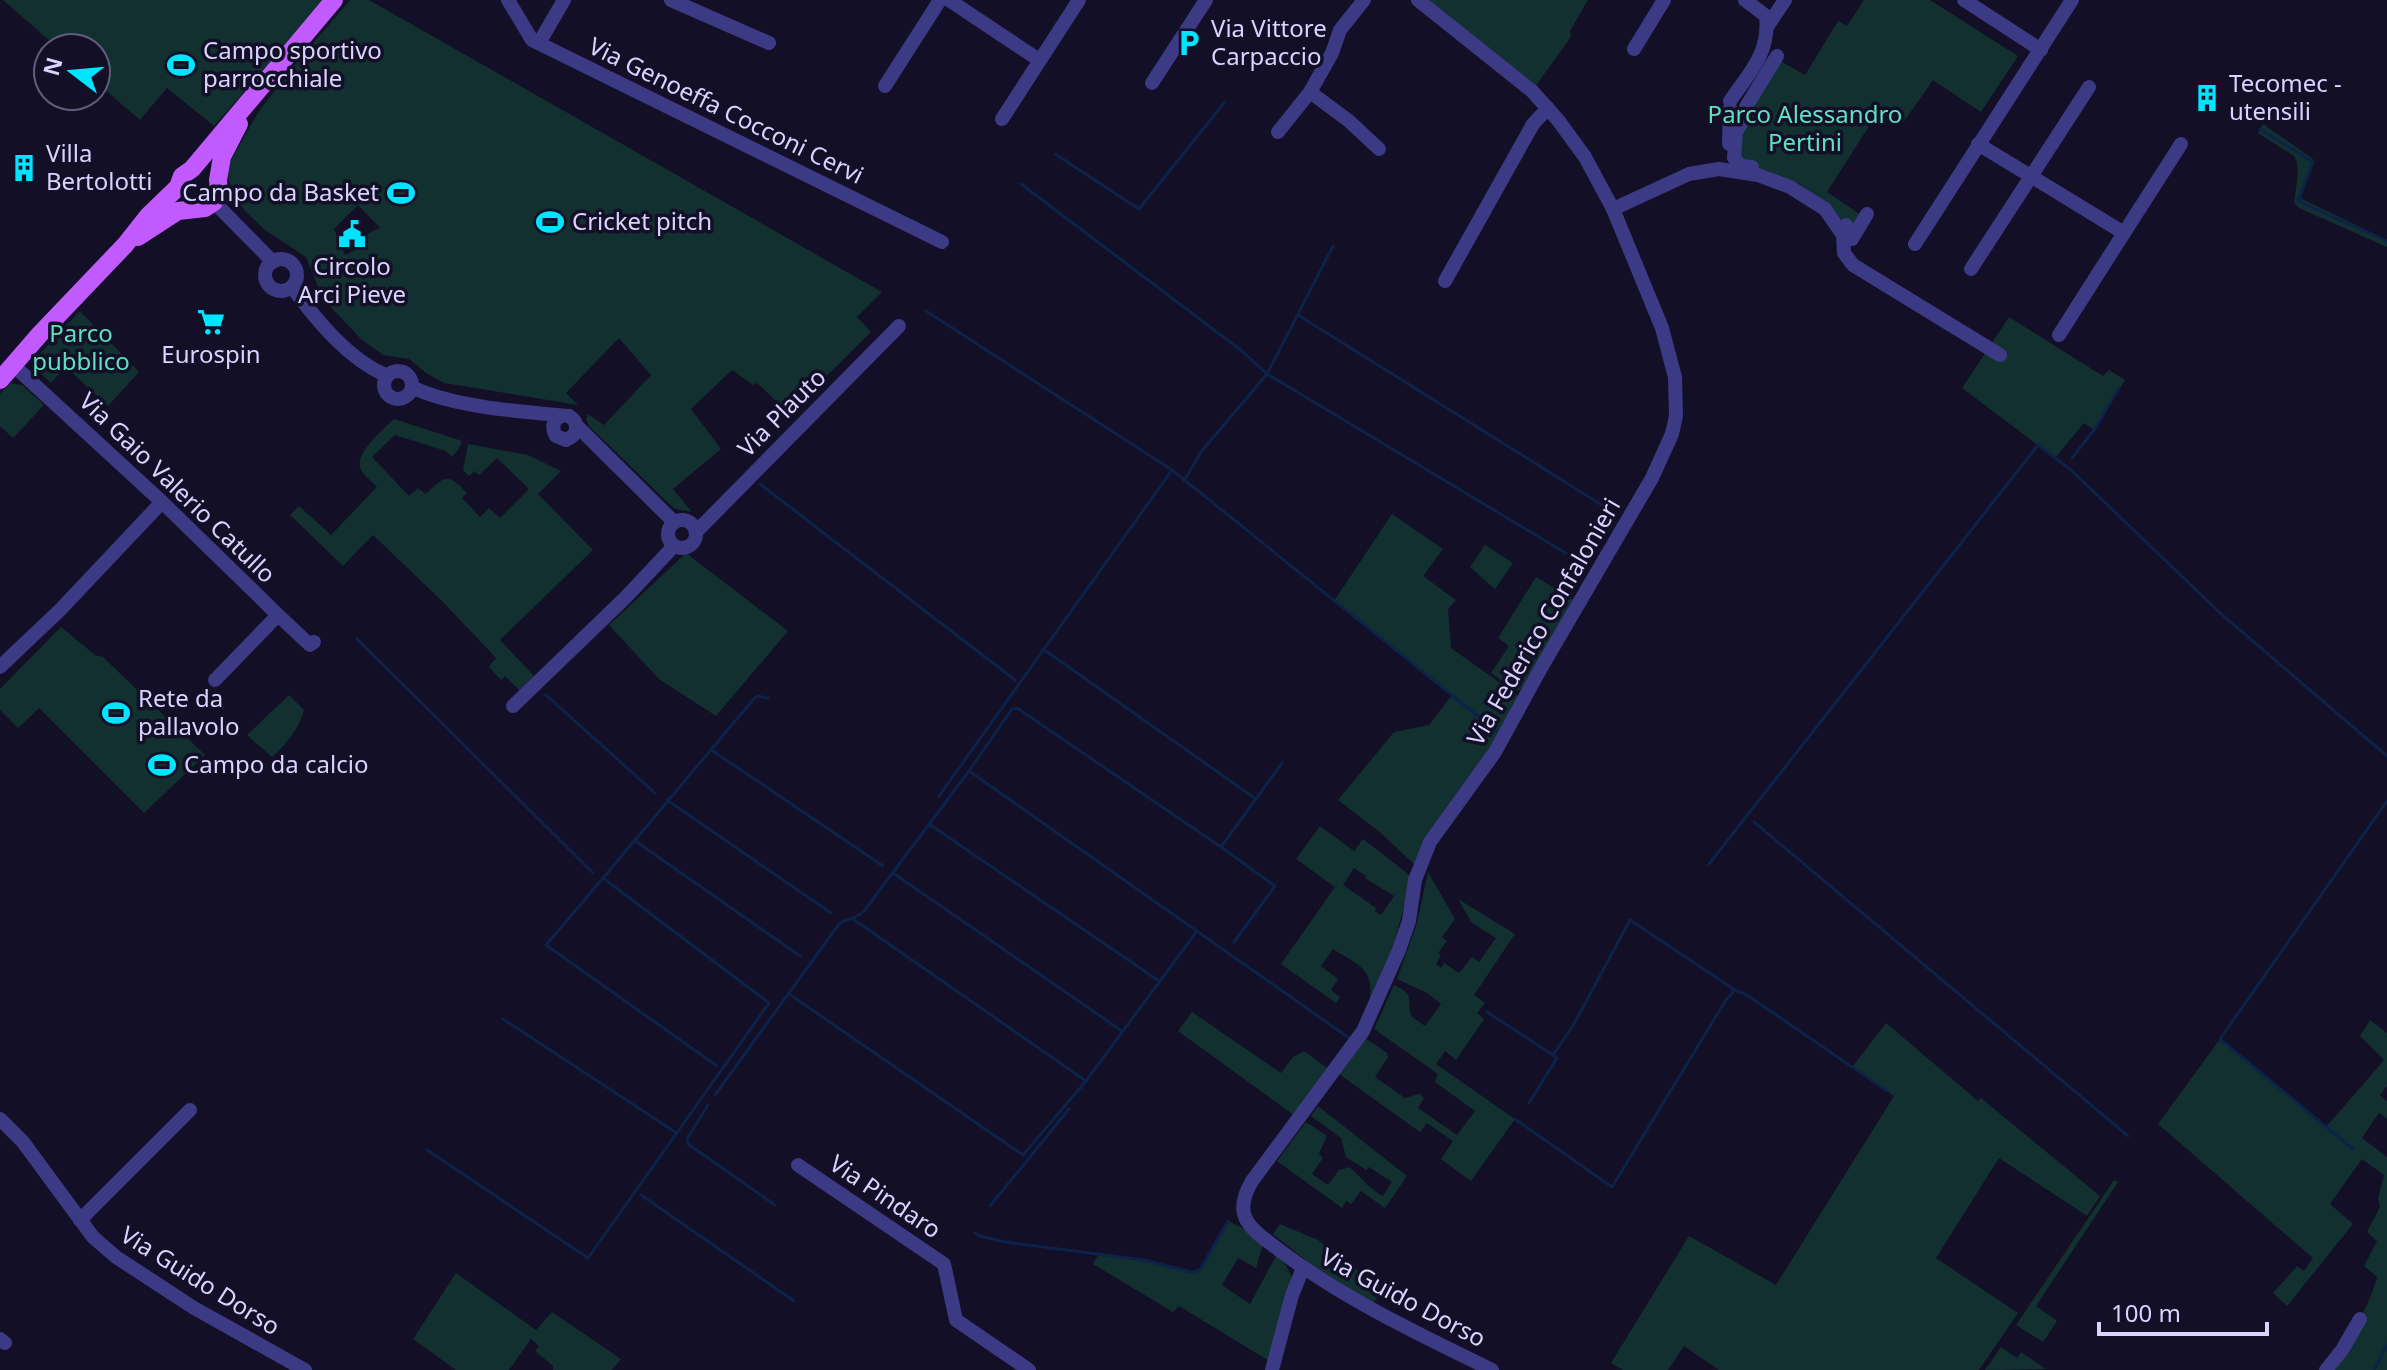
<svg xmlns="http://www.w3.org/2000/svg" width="2387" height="1370" font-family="'Noto Sans',sans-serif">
<rect width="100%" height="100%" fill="#130f26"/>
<g fill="#12302f" fill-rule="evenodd">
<path d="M 3,0 L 324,0 L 214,126 L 167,88 L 140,120 L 96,82 L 96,48 L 58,48 Z"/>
<path d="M 350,0 L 369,0 L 882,292 L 857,317 L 871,332 L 789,413 L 757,383 L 753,385 L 732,370 L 691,409 L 721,449 L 673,489 L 692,512 L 675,509 L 665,500 L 589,426 L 586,419 L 588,414 L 604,425 L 651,375 L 619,338 L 566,393 L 578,405 L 444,383 L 426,373 L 409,359 L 383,355 L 362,340 L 323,299 L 306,257 L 265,230 L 247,213 L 236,200 L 230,184 L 227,168 L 257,114 L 291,69 ZM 358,205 L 380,228 L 355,239 L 358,249 L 345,255 L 334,229 Z"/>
<path d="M 1419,0 L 1588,0 L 1570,31 L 1571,37 L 1532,91 Z"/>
<path d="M 1864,0 L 1930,0 L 2018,56 L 1981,112 L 1933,80 L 1903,123 L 1880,109 L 1827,192 L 1864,217 L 1848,227 L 1827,203 L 1800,184 L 1752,167 L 1735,153 L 1736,137 L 1777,59 L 1805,75 L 1838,21 L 1847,26 Z"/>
<path d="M 2263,124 L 2313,159 L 2300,195 L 2302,199 L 2387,240 L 2387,247 L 2299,208 L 2294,203 C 2295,187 2302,171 2294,156 L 2258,133 Z"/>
<path d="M 80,311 L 139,372 L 108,406 L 68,369 L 64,369 L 51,383 L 40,373 L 37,376 L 31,369 L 31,363 Z"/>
<path d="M 2009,317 L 2103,376 L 2109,370 L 2125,380 L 2094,430 L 2084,423 L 2055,458 L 1962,388 Z"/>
<path d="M 10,383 L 22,385 L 44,405 L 13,438 L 0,426 L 0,394 Z"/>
<path d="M 394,419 L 462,441 L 458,450 L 452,457 L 446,451 L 395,435 L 372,457 L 409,496 L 418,488 L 426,494 C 445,476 447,472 467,493 L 462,498 L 480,517 L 489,508 L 500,518 L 529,489 L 497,458 L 479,475 L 474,471 L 469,476 L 463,470 L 468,444 L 528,455 L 561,471 L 538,494 L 593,550 L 500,640 L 534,676 L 519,690 L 505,676 L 501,680 L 489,667 L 496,658 L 444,603 L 373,535 L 343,566 L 290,515 L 299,506 L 331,535 L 377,487 C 372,481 362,475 360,467 C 356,452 384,429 394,419 Z"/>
<path d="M 1392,514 L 1443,549 L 1423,576 L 1456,600 L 1448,609 L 1451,648 L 1524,700 L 1419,869 L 1381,833 L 1338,800 L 1394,732 L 1429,725 L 1452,695 L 1334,601 Z"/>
<path d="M 1485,545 L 1513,563 L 1495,589 L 1470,567 Z"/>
<path d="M 686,553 L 788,631 L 716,716 L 659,679 L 609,625 Z"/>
<path d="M 1536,577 L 1575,601 L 1525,686 L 1520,690 L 1515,690 L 1491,673 L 1509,646 L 1498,638 Z"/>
<path d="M 61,627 L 95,655 L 103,657 L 205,755 L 144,813 L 39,708 L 18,728 L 0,710 L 0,689 Z"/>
<path d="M 289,695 L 304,710 C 300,727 285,746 272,757 L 247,735 Z"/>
<path d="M 1320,826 L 1354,851 L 1363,839 L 1412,877 L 1389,962 L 1373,998 L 1370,997 C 1374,967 1354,963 1333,949 L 1321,966 L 1338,979 L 1331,990 L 1340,997 L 1336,1003 L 1281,964 L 1335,887 L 1296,859 ZM 1354,868 L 1366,876 L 1365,878 L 1394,896 L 1381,915 L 1375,911 L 1376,908 L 1343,885 Z"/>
<path d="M 1428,872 L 1455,919 L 1442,937 L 1447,941 L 1438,953 L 1441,955 L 1436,964 L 1441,968 L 1444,963 L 1459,973 L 1472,957 L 1479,962 L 1496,938 L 1472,923 L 1458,899 L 1515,934 L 1474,995 L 1485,1003 L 1477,1013 L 1484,1019 L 1456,1060 L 1445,1051 L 1436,1064 L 1515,1119 L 1471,1181 L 1441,1159 L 1453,1141 L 1427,1123 L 1420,1132 L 1339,1074 L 1364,1037 L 1387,1053 L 1388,1057 L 1375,1077 L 1405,1098 L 1419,1094 L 1424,1098 L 1418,1108 L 1457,1135 L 1475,1111 L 1435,1082 L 1438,1074 L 1374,1029 L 1394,985 C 1415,995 1407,997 1411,1016 L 1425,1026 L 1441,1004 L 1427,993 L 1397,979 L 1417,923 Z"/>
<path d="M 1192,1012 L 1281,1073 L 1293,1057 L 1304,1051 L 1330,1070 L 1295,1116 L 1178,1031 Z"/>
<path d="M 2370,1020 L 2387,1033 L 2387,1086 L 2380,1095 L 2387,1101 L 2387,1119 L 2379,1113 L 2362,1138 L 2387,1157 L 2387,1370 L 2326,1370 C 2346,1340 2368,1312 2377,1277 L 2364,1266 L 2377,1241 L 2367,1232 L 2380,1207 L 2378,1198 L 2384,1175 L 2362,1159 L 2330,1204 L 2353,1224 L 2287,1306 L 2273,1293 L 2297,1266 L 2304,1271 L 2313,1258 L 2158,1124 L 2220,1039 L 2326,1127 L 2384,1060 L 2360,1036 Z"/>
<path d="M 1886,1023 L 1978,1101 L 1981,1098 L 2100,1196 L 2087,1216 L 1999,1158 L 1936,1258 L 2018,1313 L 1979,1370 L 1719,1370 L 1684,1346 L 1668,1370 L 1623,1370 L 1611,1363 L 1689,1236 L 1776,1285 L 1894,1096 L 1853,1066 Z"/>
<path d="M 1318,1106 L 1407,1176 L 1385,1208 L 1361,1191 L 1351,1204 L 1346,1201 L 1342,1208 L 1277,1161 L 1306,1122 L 1327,1136 L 1319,1153 L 1323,1158 L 1312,1174 L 1328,1185 L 1339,1170 L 1349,1167 C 1362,1177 1369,1189 1383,1196 L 1392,1182 L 1369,1167 L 1366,1170 L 1346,1157 L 1341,1138 L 1311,1116 Z"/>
<path d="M 2114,1180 L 2118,1182 L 2036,1306 L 2057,1321 L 2043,1342 L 2016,1325 Z"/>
<path d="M 1228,1221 L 1249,1231 L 1263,1244 L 1256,1268 L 1238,1258 L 1222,1285 L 1250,1304 L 1277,1254 L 1287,1267 L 1292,1278 L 1274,1364 L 1179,1306 L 1173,1312 L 1093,1264 L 1099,1253 L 1144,1260 L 1191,1272 L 1200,1269 Z"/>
<path d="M 1280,1224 L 1318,1240 L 1373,1282 L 1379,1294 L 1373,1304 L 1309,1263 L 1273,1234 Z"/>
<path d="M 456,1273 L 536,1330 L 552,1312 L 621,1359 L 612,1370 L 553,1370 L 553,1366 L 535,1351 L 539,1346 L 531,1339 L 509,1370 L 456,1370 L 413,1339 Z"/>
<path d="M 2001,1347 L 2017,1358 L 2021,1352 L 2046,1369 L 1985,1370 Z"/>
</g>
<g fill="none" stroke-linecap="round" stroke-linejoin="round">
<g stroke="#0c2248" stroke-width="3">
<path d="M 2260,129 L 2313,162 L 2298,201 L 2387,241"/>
<path d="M 1055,154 L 1139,209 L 1224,103"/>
<path d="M 1021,184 L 1242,351 L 1267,374 L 1201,452 L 1184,481"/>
<path d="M 1333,246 L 1267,374 L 1584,564"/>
<path d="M 926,311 L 1172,470 L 1499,733"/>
<path d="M 1298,315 L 1613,512"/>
<path d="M 2072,458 L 2094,430 L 2119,388"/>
<path d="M 760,484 L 1015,680"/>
<path d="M 357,639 L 593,873"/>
<path d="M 1043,649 L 1256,799"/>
<path d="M 546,695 L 655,793"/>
<path d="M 710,749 L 883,866"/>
<path d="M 969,771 L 1352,1040"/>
<path d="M 939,796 L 1172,470"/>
<path d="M 667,800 L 831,913"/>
<path d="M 1754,822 L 2128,1136"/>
<path d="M 929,824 L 1159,981"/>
<path d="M 634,840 L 800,956"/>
<path d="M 1221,847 L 1275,886 L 1234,942"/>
<path d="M 1709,864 L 2038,445 L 2070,469 L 2219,612 L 2387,756"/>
<path d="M 893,873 L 1122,1031"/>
<path d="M 603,878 L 546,945 L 717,1066"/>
<path d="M 853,919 L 1086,1081"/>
<path d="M 789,994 L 1023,1155 L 1086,1081 L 1197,931"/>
<path d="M 1487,1012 L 1553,1055 L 1574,1024 L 1630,920 L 1735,990 L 1747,995 L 1887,1091"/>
<path d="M 503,1019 L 675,1132"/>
<path d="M 715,1095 L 839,924 C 848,918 856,919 864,911 L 969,771 L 1012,709 L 1017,708 L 1221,847 L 1282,763"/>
<path d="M 1529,1103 L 1557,1058 L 1553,1055"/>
<path d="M 708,1105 L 687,1139 L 688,1144 L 775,1205"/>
<path d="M 1515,1119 L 1612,1187 L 1726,1000 L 1735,990"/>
<path d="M 2353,1149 L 2220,1039 L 2387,801"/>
<path d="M 427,1150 L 588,1258 L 769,1003 L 603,878 L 752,701 L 757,696 L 768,698"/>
<path d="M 641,1195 L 794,1301"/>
<path d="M 990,1206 L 1069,1109"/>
<path d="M 975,1233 L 980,1236 L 1005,1242 L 1144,1260 L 1191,1272 L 1200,1270 L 1228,1221"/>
<path d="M 2374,1370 L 2387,1345"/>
</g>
<g stroke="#3d3a85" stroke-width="14">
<path d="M 508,0 L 532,40 L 942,242"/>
<path d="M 671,0 L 769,43"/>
<path d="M 949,0 L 1039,60"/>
<path d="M 1418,0 L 1532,91 L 1558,120 L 1585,157 L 1613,209 L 1662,328 L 1675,377 L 1676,416 L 1672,434 L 1652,478 L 1541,668 L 1495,752 L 1430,842 L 1415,880 L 1409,921 L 1399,950 L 1363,1031 L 1252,1181 C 1245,1193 1239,1208 1247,1221 C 1254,1233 1268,1241 1279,1250 C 1344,1299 1419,1334 1492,1370"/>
<path d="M 1964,0 L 2041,50"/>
<path d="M 1767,27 L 1785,0"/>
<path d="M 539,43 L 564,0"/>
<path d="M 1634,49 L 1664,0"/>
<path d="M 1152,83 L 1206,0"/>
<path d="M 885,86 L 940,0"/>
<path d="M 1310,92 L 1349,121 L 1379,149"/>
<path d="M 1730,101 C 1750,72 1770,53 1766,16 L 1745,0"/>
<path d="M 1002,119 L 1079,0"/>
<path d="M 1278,132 L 1310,92 L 1332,53 L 1340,30 L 1364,0"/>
<path d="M 1729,144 L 1730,108"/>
<path d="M 1978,144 L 2124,233 L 2059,335"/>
<path d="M 1752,167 L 1741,166 L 1734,158 L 1736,132 L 1745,117 L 1746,107 L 1777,56"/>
<path d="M 214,202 L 273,262"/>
<path d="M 1613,209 L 1689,174 L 1719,169 L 1758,175 L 1790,187 L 1825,209 L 1843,235 L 1844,253 L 1853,265 L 2000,355"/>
<path d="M 1846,225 L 1852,239 L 1867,214"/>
<path d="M 2124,233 L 2181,144"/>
<path d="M 1915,244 L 2072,0"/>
<circle cx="281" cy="275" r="16"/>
<path d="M 1971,269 L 2089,87"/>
<path d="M 1445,281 L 1533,124 L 1548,108"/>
<path d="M 292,287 C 317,321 348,359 387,376"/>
<path d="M 13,365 L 162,502 L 278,615 L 215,680"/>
<circle cx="398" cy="385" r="14"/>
<path d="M 412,387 C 452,407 524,412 569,416 C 580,423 578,435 566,440 L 556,436 C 551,427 553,420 561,416"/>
<path d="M 576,425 L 674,522"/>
<circle cx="682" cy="534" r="14"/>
<path d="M 697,531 L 899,326"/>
<path d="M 278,615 L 310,645 L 314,642"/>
<path d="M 0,667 L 60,610 L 162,502"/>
<path d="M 513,706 L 626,597 L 673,547"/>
<path d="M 0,1119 L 23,1142 L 93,1237 L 116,1257 L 194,1308 L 305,1370"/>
<path d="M 798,1165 L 944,1264 L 956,1320 L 1029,1370"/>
<path d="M 80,1220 L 190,1110"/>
<path d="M 0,1339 L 5,1343"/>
<path d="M 1272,1370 L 1292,1295 L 1303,1268"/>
<path d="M 2326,1370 L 2342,1350 L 2360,1319"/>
</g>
<g stroke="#c25bff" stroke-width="18">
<path d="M 138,237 L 178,211 L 205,208 L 214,202 L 219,192 L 218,180 L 222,157 L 239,124"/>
<path d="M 0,380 L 40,334 L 125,245 L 148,216 L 178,187 L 182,176 L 192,169 L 334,0"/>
</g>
</g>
<defs>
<g id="parking-bare" transform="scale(2.16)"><path d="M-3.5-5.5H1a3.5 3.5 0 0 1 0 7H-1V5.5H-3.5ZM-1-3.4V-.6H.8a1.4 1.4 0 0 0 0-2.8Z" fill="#00e5ff" stroke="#130f26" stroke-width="2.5" paint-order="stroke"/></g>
<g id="stadium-bare" transform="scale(2.16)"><path d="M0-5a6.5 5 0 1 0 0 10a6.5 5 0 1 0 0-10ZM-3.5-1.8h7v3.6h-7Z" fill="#00e5ff" stroke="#130f26" stroke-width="2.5" paint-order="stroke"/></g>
<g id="building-bare" transform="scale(2.16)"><path d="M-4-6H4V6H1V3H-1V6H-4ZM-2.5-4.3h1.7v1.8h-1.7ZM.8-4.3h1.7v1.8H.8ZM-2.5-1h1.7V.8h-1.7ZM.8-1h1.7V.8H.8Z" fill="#00e5ff" stroke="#130f26" stroke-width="2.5" paint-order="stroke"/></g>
<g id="civic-bare" transform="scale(2.16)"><path d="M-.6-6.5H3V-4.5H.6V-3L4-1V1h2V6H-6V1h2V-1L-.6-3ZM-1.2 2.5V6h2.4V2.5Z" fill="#00e5ff" stroke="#130f26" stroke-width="2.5" paint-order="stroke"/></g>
<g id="supermarket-bare" transform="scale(2.16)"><path d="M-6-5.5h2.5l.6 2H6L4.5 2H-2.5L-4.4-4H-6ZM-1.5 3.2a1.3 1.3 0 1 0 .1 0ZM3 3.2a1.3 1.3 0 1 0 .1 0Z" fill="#00e5ff" stroke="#130f26" stroke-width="2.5" paint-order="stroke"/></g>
</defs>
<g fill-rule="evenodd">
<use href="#parking-bare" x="1189" y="43"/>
<use href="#stadium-bare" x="181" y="65"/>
<use href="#building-bare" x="2207" y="98"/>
<use href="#building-bare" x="24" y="168"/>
<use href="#stadium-bare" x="401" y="193"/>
<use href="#stadium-bare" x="550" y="222"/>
<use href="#civic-bare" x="352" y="234"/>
<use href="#supermarket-bare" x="211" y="322"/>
<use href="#stadium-bare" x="116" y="713"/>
<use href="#stadium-bare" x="162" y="765"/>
</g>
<g text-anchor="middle" stroke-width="7" stroke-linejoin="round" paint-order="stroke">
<g font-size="24" fill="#d9d4ff" stroke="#130f26" text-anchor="start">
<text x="1211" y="37">Via Vittore<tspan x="1211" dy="28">Carpaccio</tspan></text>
<text x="203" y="59">Campo sportivo<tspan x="203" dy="28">parrocchiale</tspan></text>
<text x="2229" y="92">Tecomec -<tspan x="2229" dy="28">utensili</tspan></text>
<text x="46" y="162">Villa<tspan x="46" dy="28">Bertolotti</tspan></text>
<text x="379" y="201" text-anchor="end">Campo da Basket</text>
<text x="572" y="230">Cricket pitch</text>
<text x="352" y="275" text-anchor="middle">Circolo<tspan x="352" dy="28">Arci Pieve</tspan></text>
<text x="211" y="363" text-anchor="middle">Eurospin</text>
<text x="138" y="707">Rete da<tspan x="138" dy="28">pallavolo</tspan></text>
<text x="184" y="773">Campo da calcio</text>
</g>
<g font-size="24" fill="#d9d4ff" stroke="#130f26">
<text transform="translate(726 111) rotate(26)" y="8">Via Genoeffa Cocconi Cervi</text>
<text transform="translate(782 413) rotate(-45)" y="8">Via Plauto</text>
<text transform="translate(177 488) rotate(44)" y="8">Via Gaio Valerio Catullo</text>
<text transform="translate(1544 622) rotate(-60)" y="8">Via Federico Confalonieri</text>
<text transform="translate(885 1197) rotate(34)" y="8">Via Pindaro</text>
<text transform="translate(200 1281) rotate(32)" y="8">Via Guido Dorso</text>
<text transform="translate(1403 1298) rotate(28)" y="8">Via Guido Dorso</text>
</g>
<g font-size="24" fill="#5fe0c0" stroke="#130f26">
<text x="1805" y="123">Parco Alessandro<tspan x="1805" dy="28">Pertini</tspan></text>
<text x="81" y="342">Parco<tspan x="81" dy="28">pubblico</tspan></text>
</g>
</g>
<g transform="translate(72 72) rotate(286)"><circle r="38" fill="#130f26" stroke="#625e7d" stroke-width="2"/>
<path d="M0-6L14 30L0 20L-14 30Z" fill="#00e5ff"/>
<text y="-12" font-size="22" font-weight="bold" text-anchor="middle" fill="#d9d4ff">N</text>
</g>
<path d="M2099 1322v12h168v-12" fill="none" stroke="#d9d4ff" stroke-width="4"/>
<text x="2111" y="1322" font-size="24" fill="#d9d4ff" stroke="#130f26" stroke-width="6" paint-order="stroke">100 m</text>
</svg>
